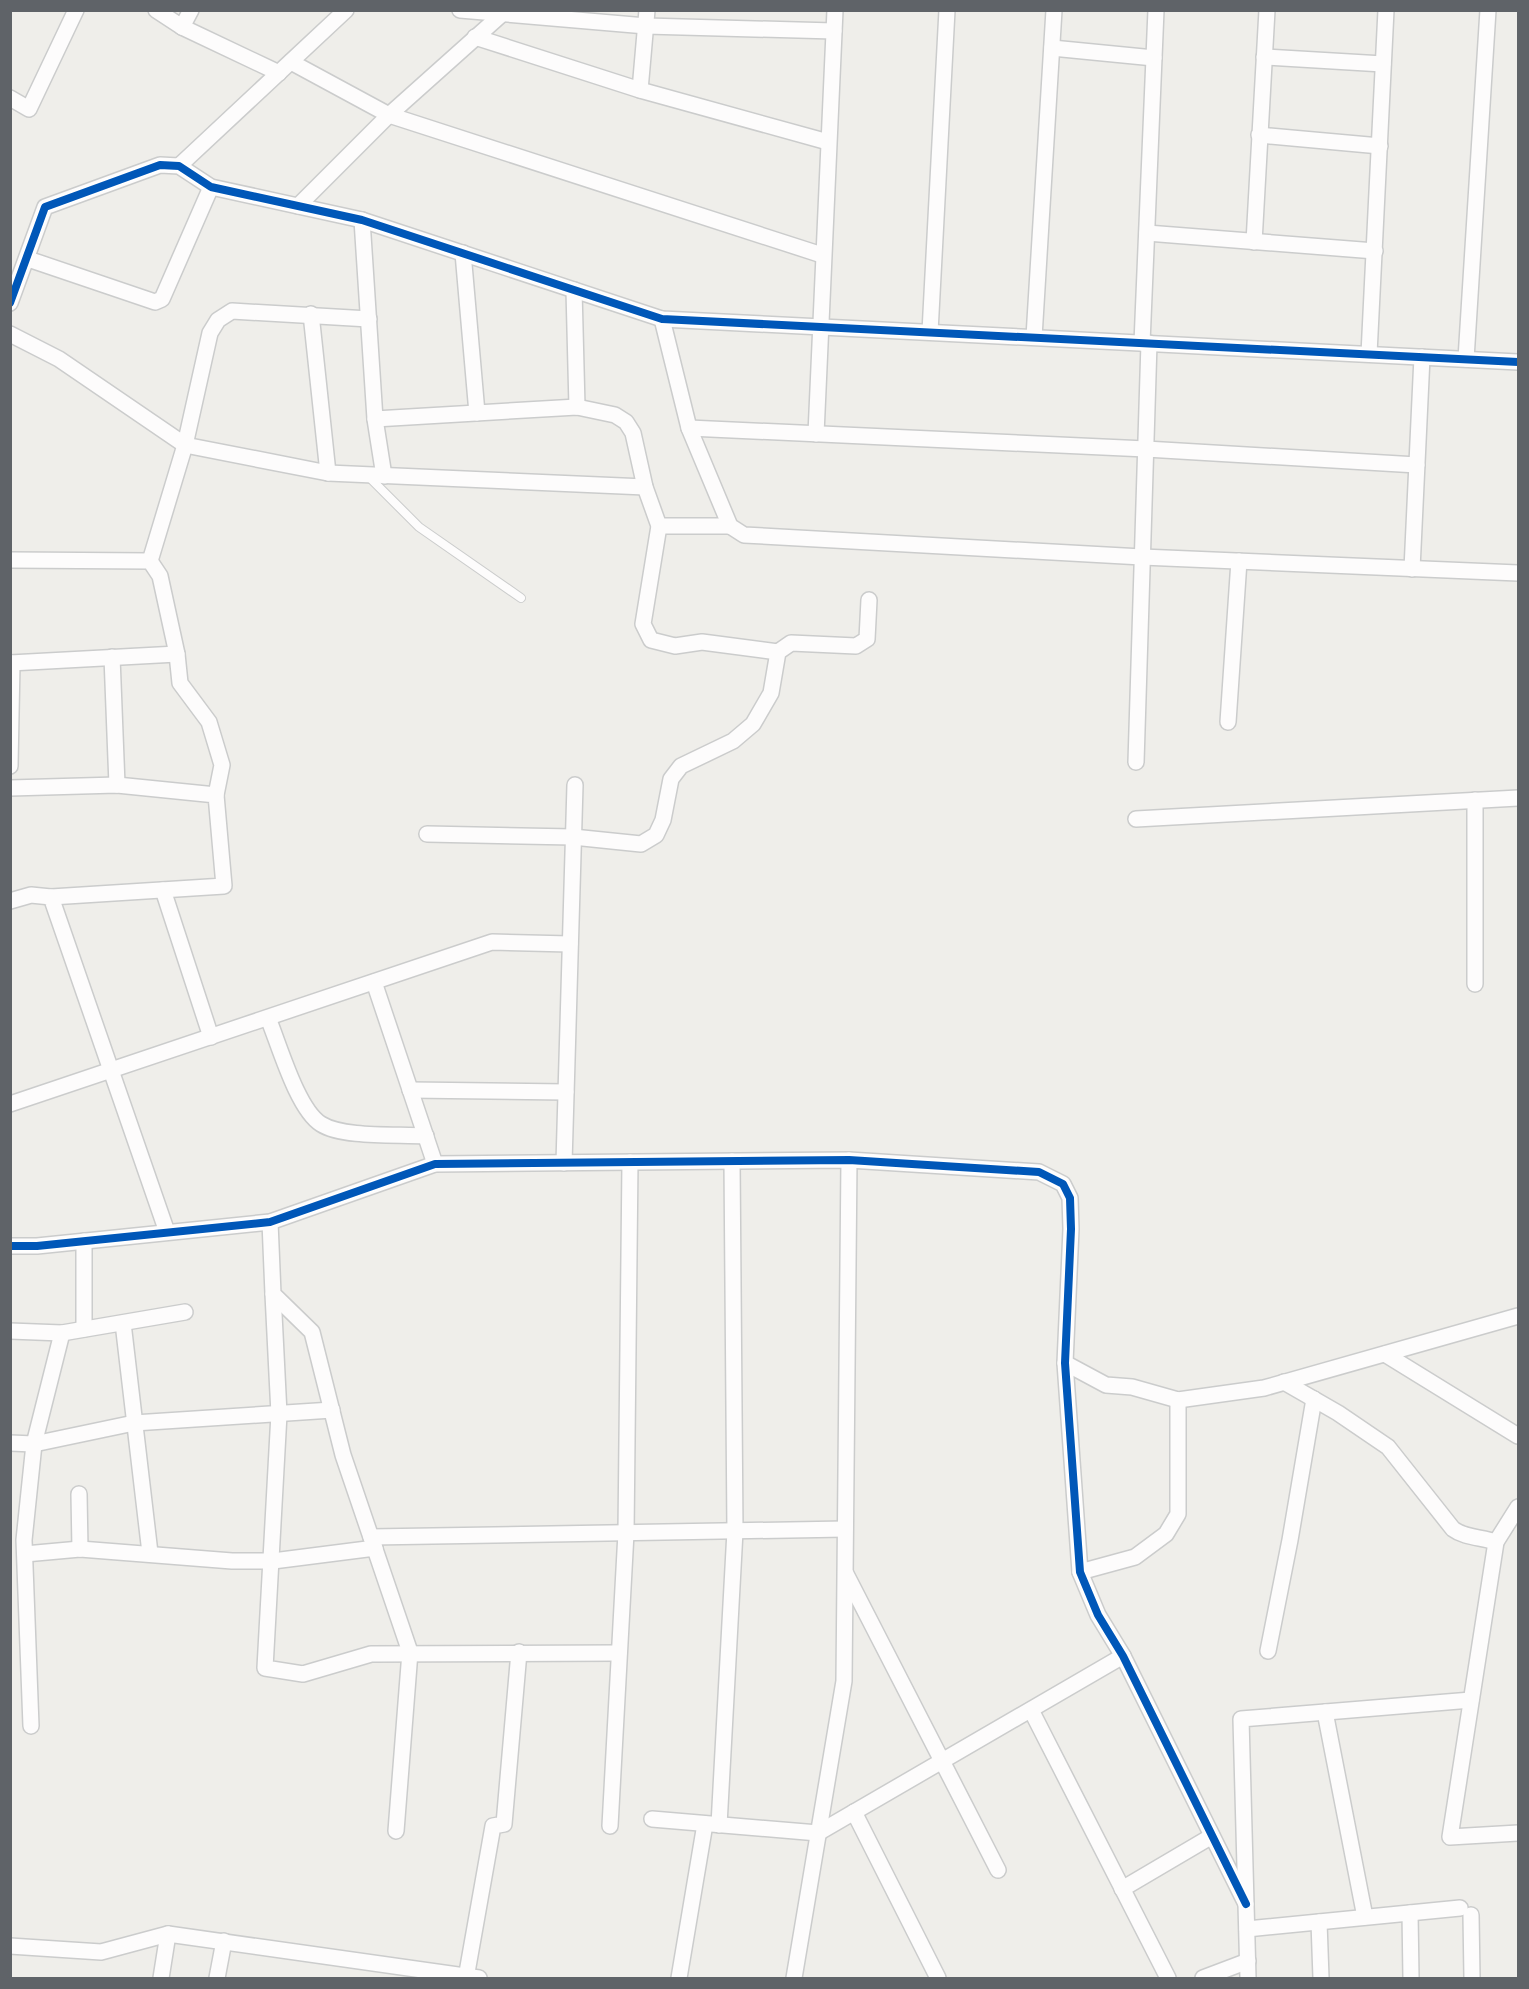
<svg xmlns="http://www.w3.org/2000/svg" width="1529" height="1989" font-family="Arial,sans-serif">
<rect width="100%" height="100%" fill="#efeeea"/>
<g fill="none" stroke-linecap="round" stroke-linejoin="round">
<g stroke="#cbcccc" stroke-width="10">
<path id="service" d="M 368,476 L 419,527 L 521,598"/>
</g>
<g stroke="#cbcccc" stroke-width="18">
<g id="minor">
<path d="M 156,10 L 182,27 L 279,73"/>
<path d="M 460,10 L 646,26 L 834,31"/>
<path d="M 182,27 L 191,10"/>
<path d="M 475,37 L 640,90 L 828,142"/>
<path d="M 1052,48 L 1154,58"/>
<path d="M 1264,57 L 1383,64"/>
<path d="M 291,62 L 389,115 L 822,255"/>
<path d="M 640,90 L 647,10"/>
<path d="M 10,98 L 29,109 L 76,10"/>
<path d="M 1259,135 L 1380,146"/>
<path d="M 179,166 L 346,10"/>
<path d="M 298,206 L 389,115 L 502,14"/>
<path d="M 362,220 L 375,419 L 384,476"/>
<path d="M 1147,233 L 1375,251"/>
<path d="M 1254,242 L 1267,10"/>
<path d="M 463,253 L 477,413"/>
<path d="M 28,259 L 155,302 L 162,299 L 211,187"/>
<path d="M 574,290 L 577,407"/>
<path d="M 10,303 L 45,207 L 160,165 L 179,166 L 211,187 L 362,220 L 662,319 L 1518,362"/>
<path d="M 311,314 L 328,473"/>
<path d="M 662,319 L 689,428 L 730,526 L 744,535 L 1142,557 L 1518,573"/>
<path d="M 930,332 L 947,10"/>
<path d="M 10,334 L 59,359 L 185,445 L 328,473 L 645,487"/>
<path d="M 1034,337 L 1054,10"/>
<path d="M 1142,343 L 1156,10"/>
<path d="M 1369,354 L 1386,10"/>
<path d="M 1466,359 L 1488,10"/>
<path d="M 375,419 L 577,407 L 615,415 L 626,422 L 633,433 L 645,487 L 659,526 L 643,624 L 651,640 L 675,646 L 702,642 L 778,652"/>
<path d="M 689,428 L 1146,449 L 1417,465"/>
<path d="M 816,434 L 835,10"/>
<path d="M 659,526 L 730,526"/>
<path d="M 10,560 L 150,561 L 160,576 L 177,654 L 180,683 L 209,722 L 222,765 L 216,795"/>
<path d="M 150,561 L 185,445 L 210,333 L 218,320 L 232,311 L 369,319"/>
<path d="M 1412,569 L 1422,357"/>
<path d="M 112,657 L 117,785"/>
<path d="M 10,663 L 177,654"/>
<path d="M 1228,722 L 1239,561"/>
<path d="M 1136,762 L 1149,343"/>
<path d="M 10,766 L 12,663"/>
<path d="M 10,788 L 117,785 L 216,795 L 224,886 L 51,897"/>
<path d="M 1136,819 L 1518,798"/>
<path d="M 427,834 L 573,837 L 641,844 L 656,835 L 663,820 L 671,779 L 681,766 L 733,741 L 753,724 L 771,693 L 778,652 L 791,643 L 856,646 L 867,639 L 869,600"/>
<path d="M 163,890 L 211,1037"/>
<path d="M 10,901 L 31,895 L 51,897 L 167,1232"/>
<path d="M 374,982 L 435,1164"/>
<path d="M 1475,984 L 1475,800"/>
<path d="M 268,1018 C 279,1044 297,1109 321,1124 C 343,1138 398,1134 426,1136"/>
<path d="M 410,1090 L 566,1092"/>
<path d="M 10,1104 L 492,942 L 570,944"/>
<path d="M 564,1163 L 575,785"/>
<path d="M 270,1222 L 273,1294 L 312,1332 L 343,1455 L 410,1652 L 396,1831"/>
<path d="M 84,1241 L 84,1329"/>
<path d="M 10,1246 L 37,1246 L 270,1222 L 435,1164 L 849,1160 L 1039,1172 L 1063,1184 L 1070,1198 L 1071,1229 L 1065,1363 L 1080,1572 L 1098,1615 L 1123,1656 L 1246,1904"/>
<path d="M 273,1294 L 279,1414 L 265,1668 L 303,1674 L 371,1654 L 619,1653"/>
<path d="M 123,1323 L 150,1553"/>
<path d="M 10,1331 L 62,1333 L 185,1312"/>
<path d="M 1385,1354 L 1518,1436"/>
<path d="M 1065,1363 L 1106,1385 L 1132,1387 L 1178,1400 L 1264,1388 L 1518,1316"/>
<path d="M 1284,1382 L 1338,1413 L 1388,1447 L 1453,1529 C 1465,1538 1482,1537 1496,1542"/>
<path d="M 10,1443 L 34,1444 L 134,1423 L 332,1410"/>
<path d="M 79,1494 L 80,1549"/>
<path d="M 1518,1507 L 1496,1542 L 1450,1837 L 1518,1833"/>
<path d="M 371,1537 L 845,1529"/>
<path d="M 25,1554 L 80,1549 L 232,1561 L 273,1561 L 375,1548"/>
<path d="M 1080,1572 L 1135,1557 L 1166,1534 L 1178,1514 L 1178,1400"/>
<path d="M 846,1574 L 998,1870"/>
<path d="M 1268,1651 L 1290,1540 L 1314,1399"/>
<path d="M 1031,1710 L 1168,1978"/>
<path d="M 1325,1712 L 1365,1917"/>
<path d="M 31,1726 L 24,1540 L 34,1444 L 62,1333"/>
<path d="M 854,1812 L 938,1978"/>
<path d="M 652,1819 L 818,1833 L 1123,1656"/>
<path d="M 719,1825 L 735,1531 L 732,1161"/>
<path d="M 610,1826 L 626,1533 L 630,1162"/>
<path d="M 1122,1889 L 1212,1836"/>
<path d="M 1410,1913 L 1411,1978"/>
<path d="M 1471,1915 L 1472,1978"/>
<path d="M 1319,1922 L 1321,1978"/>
<path d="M 1247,1929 L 1460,1908"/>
<path d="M 10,1946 L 101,1952 L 168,1934 L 479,1978"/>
<path d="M 161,1978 L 168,1934"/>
<path d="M 217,1978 L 224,1941"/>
<path d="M 466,1978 L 493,1826 L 504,1824 L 519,1652"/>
<path d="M 679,1978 L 705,1824"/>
<path d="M 794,1978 L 844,1681 L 849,1160"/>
<path d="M 1203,1978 L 1248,1961"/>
<path d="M 1248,1978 L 1241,1719 L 1471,1700"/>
</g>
</g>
<use href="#service" stroke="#fdfcfc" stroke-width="8"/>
<use href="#minor" stroke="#fdfcfc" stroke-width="15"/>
<g stroke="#fff" stroke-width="11">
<g id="cycleway">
<path d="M 10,303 L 45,207 L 160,165 L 179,166 L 211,187 L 362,220 L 662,319 L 1518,362"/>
<path d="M 10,1246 L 37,1246 L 270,1222 L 435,1164 L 849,1160 L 1039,1172 L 1063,1184 L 1070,1198 L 1071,1229 L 1065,1363 L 1080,1572 L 1098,1615 L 1123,1656 L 1246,1904"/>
</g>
</g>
<use href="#cycleway" stroke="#0057b8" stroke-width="8"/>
</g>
<rect width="1529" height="1989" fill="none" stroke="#5f6368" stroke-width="24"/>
</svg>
